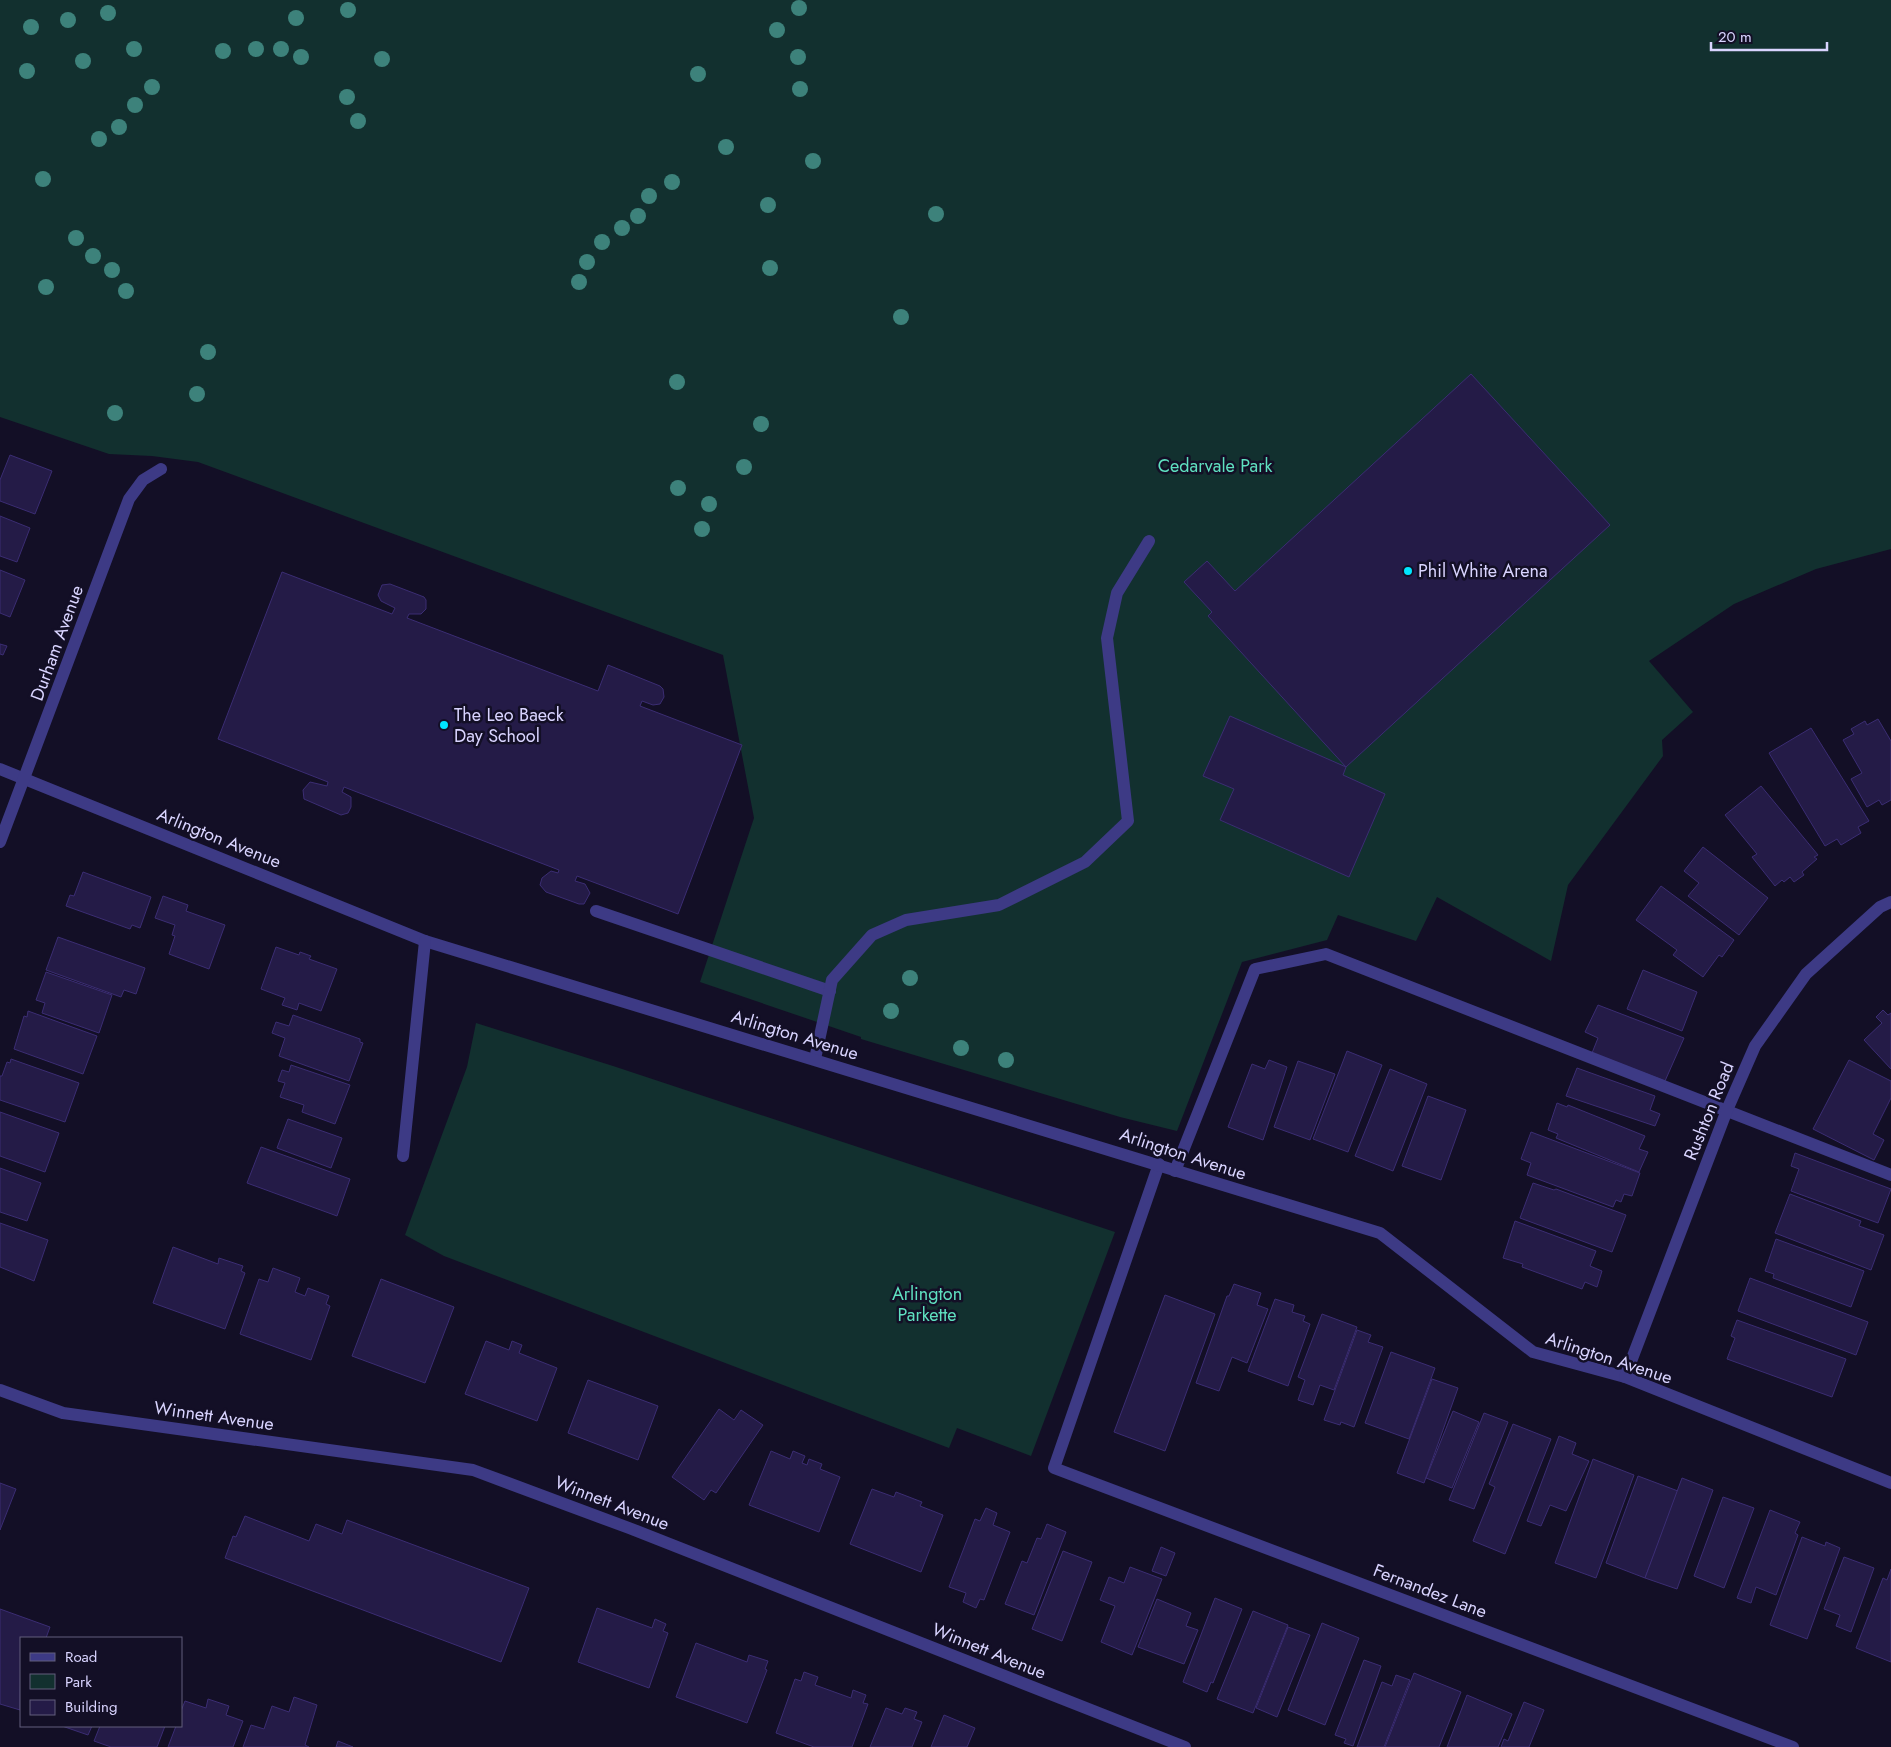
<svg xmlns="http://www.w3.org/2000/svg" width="1891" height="1747" font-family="Jost,sans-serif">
<rect width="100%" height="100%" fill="#130f26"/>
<g fill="#12302f">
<path d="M 0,0 L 1891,0 L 1891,549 L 1816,569 L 1734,604 L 1649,661 L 1693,712 L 1662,740 L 1663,756 L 1568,885 L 1551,961 L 1437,897 L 1416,941 L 1338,915 L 1327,940 L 1242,962 L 1177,1131 L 1120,1117 L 861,1039 L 861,1037 L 700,982 L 754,818 L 723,655 L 198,462 L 152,456 L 109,454 L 0,417 Z"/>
<path d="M 476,1023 L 613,1066 L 1115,1232 L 1031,1456 L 957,1428 L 949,1448 L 444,1256 L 405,1235 L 467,1067 Z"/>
</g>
<g fill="#241b47" stroke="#3b2d73">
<path d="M 1471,374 L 1610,525 L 1346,767 L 1208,616 L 1212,612 L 1184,582 L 1207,561 L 1235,591 Z"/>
<path d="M 10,455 L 52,471 L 35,514 L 0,501 L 0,480 Z"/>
<path d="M 0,516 L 30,528 L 17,562 L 0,556 Z"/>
<path d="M 0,570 L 25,580 L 10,617 L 0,613 Z"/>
<path d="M 282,572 L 392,614 L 395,608 L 381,601 L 378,595 L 382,585 L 390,584 L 424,597 L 426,600 L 426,609 L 421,614 L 409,614 L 407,618 L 598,691 L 608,665 L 660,686 L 663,689 L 664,697 L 660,704 L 653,705 L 642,701 L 640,706 L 742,745 L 678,914 L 577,876 L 575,881 L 585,884 L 590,893 L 584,904 L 579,904 L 546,892 L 540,885 L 542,878 L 551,871 L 558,873 L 559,870 L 344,787 L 342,792 L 351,797 L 351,807 L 348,813 L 341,815 L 304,799 L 303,790 L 310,782 L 327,786 L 328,782 L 218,739 Z"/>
<path d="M 0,644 L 7,646 L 3,655 L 0,654 Z"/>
<path d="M 1230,716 L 1346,767 L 1343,775 L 1385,794 L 1349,877 L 1220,820 L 1234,789 L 1203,776 Z"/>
<path d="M 1878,719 L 1891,741 L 1891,800 L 1882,805 L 1879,800 L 1867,807 L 1851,779 L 1862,773 L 1843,740 L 1854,734 L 1851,729 L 1865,721 L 1867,725 Z"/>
<path d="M 1811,728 L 1869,821 L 1858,827 L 1861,833 L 1841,845 L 1837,839 L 1825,846 L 1769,753 Z"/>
<path d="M 1761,786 L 1818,855 L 1814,857 L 1817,859 L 1802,872 L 1804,875 L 1794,882 L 1790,877 L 1784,882 L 1782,880 L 1775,886 L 1752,857 L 1757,854 L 1725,815 Z"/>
<path d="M 1703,847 L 1768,898 L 1739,935 L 1688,896 L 1699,883 L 1684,871 Z"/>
<path d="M 83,872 L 151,897 L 140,928 L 132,925 L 130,929 L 66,906 L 70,895 L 74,896 Z"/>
<path d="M 1661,886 L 1734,940 L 1722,957 L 1719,955 L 1703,977 L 1673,955 L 1677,950 L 1636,920 Z"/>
<path d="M 163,896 L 188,905 L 186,911 L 225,925 L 209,969 L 169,954 L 175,936 L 172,935 L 175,925 L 155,918 Z"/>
<path d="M 58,937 L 145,968 L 136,994 L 124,990 L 121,997 L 46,970 Z"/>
<path d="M 276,947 L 299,955 L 300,952 L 311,956 L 309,959 L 337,969 L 321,1011 L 299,1003 L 297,1010 L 282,1005 L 285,998 L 261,989 Z"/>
<path d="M 1643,970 L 1697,992 L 1682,1031 L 1627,1009 Z"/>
<path d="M 46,972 L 112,995 L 99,1033 L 42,1013 L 45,1003 L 36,1000 Z"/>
<path d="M 1598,1005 L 1684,1038 L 1665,1081 L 1592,1053 L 1598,1038 L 1585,1032 Z"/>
<path d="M 1883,1010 L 1888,1015 L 1891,1013 L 1891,1069 L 1864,1040 L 1882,1023 L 1876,1017 Z"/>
<path d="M 28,1011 L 97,1036 L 83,1074 L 14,1049 L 24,1016 L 27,1017 Z"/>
<path d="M 293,1015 L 360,1039 L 360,1042 L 363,1043 L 349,1081 L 279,1056 L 285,1038 L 272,1033 L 276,1022 L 289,1026 Z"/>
<path d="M 1347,1051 L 1382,1065 L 1348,1152 L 1313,1139 Z"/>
<path d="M 11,1059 L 79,1083 L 65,1122 L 0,1100 L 0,1076 L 2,1076 L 7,1062 L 10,1063 Z"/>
<path d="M 1269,1060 L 1287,1067 L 1263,1140 L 1228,1127 L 1252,1064 L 1265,1069 Z"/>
<path d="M 1849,1060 L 1891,1081 L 1891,1098 L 1873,1134 L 1884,1140 L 1874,1160 L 1813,1129 Z"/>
<path d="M 1298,1061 L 1335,1074 L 1310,1140 L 1274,1127 Z"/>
<path d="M 291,1065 L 350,1085 L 335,1124 L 302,1112 L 304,1105 L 280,1097 L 285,1083 L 278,1081 L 282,1070 L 289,1072 Z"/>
<path d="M 1577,1068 L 1655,1096 L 1650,1110 L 1660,1114 L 1655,1126 L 1566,1096 Z"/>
<path d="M 1390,1069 L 1427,1084 L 1393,1171 L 1355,1156 Z"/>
<path d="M 1428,1096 L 1466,1110 L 1441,1180 L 1402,1166 Z"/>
<path d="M 1557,1103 L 1567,1107 L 1568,1105 L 1645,1136 L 1639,1149 L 1648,1152 L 1639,1172 L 1556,1138 L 1558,1134 L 1548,1130 Z"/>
<path d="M 0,1112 L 59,1133 L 45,1172 L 0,1156 Z"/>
<path d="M 288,1119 L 342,1138 L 331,1168 L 277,1148 Z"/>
<path d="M 1531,1132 L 1640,1173 L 1632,1196 L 1624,1194 L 1621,1202 L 1616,1200 L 1613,1207 L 1527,1175 L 1531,1163 L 1521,1159 Z"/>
<path d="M 261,1147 L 350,1179 L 337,1216 L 247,1183 Z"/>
<path d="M 1795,1153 L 1891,1189 L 1878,1223 L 1791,1191 L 1799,1169 L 1791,1166 Z"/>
<path d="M 0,1168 L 41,1183 L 27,1221 L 0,1212 Z"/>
<path d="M 1533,1183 L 1554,1190 L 1556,1189 L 1626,1215 L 1612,1252 L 1520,1218 Z"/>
<path d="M 1790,1194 L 1861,1221 L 1859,1226 L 1884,1235 L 1871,1270 L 1775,1233 Z"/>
<path d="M 1515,1221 L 1596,1251 L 1590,1266 L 1602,1271 L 1597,1287 L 1585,1282 L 1582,1289 L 1522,1267 L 1523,1264 L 1503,1258 Z"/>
<path d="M 0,1223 L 48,1240 L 34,1281 L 0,1267 Z"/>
<path d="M 1776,1239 L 1864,1271 L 1851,1307 L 1773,1278 L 1774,1274 L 1765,1271 Z"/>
<path d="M 173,1247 L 218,1264 L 219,1258 L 243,1266 L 241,1271 L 245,1273 L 225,1329 L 153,1303 Z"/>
<path d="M 273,1268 L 300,1278 L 295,1292 L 305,1296 L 308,1288 L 329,1296 L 326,1304 L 330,1306 L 311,1360 L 240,1334 L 259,1279 L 268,1282 Z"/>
<path d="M 1750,1278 L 1868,1322 L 1856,1355 L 1738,1311 Z"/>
<path d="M 381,1279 L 454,1307 L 425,1383 L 352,1356 Z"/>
<path d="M 1234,1284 L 1261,1293 L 1257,1305 L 1268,1309 L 1247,1363 L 1232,1357 L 1219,1391 L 1196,1383 L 1227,1296 L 1229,1296 Z"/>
<path d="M 1165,1295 L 1215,1314 L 1165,1451 L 1114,1432 Z"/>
<path d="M 1275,1299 L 1294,1305 L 1292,1312 L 1305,1316 L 1303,1321 L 1310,1324 L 1288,1386 L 1248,1371 Z"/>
<path d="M 1322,1314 L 1357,1327 L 1334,1390 L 1320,1385 L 1313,1405 L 1298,1400 L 1305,1380 L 1298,1377 Z"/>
<path d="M 1737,1320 L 1846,1359 L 1832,1397 L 1727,1359 L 1735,1338 L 1731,1336 Z"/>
<path d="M 1357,1330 L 1371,1335 L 1368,1342 L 1383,1347 L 1354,1427 L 1341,1422 L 1340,1425 L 1324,1420 Z"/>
<path d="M 486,1341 L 509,1350 L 512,1341 L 522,1345 L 519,1353 L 557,1368 L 537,1421 L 465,1394 Z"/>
<path d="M 1391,1352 L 1435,1368 L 1409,1439 L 1365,1423 Z"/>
<path d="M 1432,1379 L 1458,1388 L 1424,1483 L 1397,1473 Z"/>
<path d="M 588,1380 L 658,1406 L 638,1460 L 568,1433 Z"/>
<path d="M 719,1409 L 734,1420 L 741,1410 L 763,1425 L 716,1493 L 711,1490 L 704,1500 L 672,1477 Z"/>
<path d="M 1453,1411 L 1479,1422 L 1452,1488 L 1426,1478 Z"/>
<path d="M 1484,1413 L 1508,1422 L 1474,1509 L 1449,1500 Z"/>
<path d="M 1513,1424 L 1551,1439 L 1505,1554 L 1473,1541 L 1495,1487 L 1489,1484 Z"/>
<path d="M 1559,1436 L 1576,1443 L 1572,1454 L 1589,1461 L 1566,1511 L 1550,1505 L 1541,1526 L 1527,1521 Z"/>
<path d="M 771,1451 L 790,1459 L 793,1451 L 805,1456 L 802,1463 L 807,1465 L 809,1459 L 822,1464 L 820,1469 L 840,1477 L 819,1532 L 749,1505 Z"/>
<path d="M 1593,1459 L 1634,1475 L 1596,1578 L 1555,1563 Z"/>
<path d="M 1638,1476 L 1678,1491 L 1645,1578 L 1606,1563 Z"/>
<path d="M 1682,1478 L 1713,1490 L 1677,1589 L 1645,1578 Z"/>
<path d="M 0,1483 L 16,1489 L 0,1530 Z"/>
<path d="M 872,1489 L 894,1497 L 896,1492 L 922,1502 L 920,1506 L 943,1515 L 921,1572 L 850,1544 Z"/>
<path d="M 1723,1497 L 1754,1508 L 1724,1588 L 1694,1576 Z"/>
<path d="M 986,1508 L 997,1513 L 993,1525 L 1010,1532 L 984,1600 L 980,1599 L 976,1608 L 963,1602 L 966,1593 L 949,1587 L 975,1519 L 980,1521 Z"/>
<path d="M 1770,1510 L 1800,1522 L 1795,1533 L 1798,1535 L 1776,1595 L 1756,1587 L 1751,1603 L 1737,1598 Z"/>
<path d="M 245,1516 L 309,1541 L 316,1524 L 342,1534 L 347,1520 L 529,1588 L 501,1662 L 225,1558 L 233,1536 L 236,1537 Z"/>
<path d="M 1047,1524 L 1066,1532 L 1034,1615 L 1005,1604 L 1022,1561 L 1027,1563 L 1037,1538 L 1041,1539 Z"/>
<path d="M 1802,1537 L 1825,1546 L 1826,1542 L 1840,1548 L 1807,1639 L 1770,1625 Z"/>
<path d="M 1161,1547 L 1175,1553 L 1166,1576 L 1152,1571 Z"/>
<path d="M 1063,1551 L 1092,1562 L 1062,1641 L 1032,1629 Z"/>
<path d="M 1844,1557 L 1874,1568 L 1851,1632 L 1836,1626 L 1840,1615 L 1824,1609 Z"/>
<path d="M 1130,1567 L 1162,1579 L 1132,1655 L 1101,1642 L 1115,1606 L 1100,1600 L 1109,1577 L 1124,1583 Z"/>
<path d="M 1891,1569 L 1891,1662 L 1856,1648 L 1883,1578 L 1887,1580 Z"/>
<path d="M 1215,1598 L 1242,1609 L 1213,1683 L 1211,1682 L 1207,1692 L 1183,1682 Z"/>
<path d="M 1157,1599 L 1191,1613 L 1186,1626 L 1198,1630 L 1184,1664 L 1138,1647 Z"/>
<path d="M 597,1608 L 652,1628 L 655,1619 L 666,1624 L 663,1631 L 668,1633 L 649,1688 L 578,1662 Z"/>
<path d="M 0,1609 L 50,1627 L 46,1638 L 21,1638 L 20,1710 L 0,1704 Z"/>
<path d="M 1253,1611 L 1288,1625 L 1253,1713 L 1217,1699 Z"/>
<path d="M 1322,1623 L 1359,1638 L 1325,1725 L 1288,1710 Z"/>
<path d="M 1288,1627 L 1310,1635 L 1277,1717 L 1256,1708 Z"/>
<path d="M 696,1643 L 747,1662 L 749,1655 L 768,1661 L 765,1669 L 767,1670 L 747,1723 L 676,1697 Z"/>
<path d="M 1364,1660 L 1381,1666 L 1353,1746 L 1344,1743 L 1346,1739 L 1335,1735 Z"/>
<path d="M 804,1672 L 818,1677 L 815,1685 L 851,1698 L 853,1690 L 866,1695 L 863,1703 L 868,1704 L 852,1747 L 814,1747 L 776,1733 L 795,1679 L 801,1681 Z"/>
<path d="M 1414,1673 L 1461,1692 L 1439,1747 L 1385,1747 Z"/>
<path d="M 1396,1675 L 1410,1680 L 1384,1747 L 1357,1747 L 1382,1682 L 1392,1686 Z"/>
<path d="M 1467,1695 L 1512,1714 L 1498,1747 L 1447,1747 Z"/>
<path d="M 294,1697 L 317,1705 L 305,1745 L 309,1747 L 243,1747 L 251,1725 L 264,1729 L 272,1706 L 289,1712 Z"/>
<path d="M 208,1699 L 229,1706 L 226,1715 L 243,1721 L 233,1747 L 168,1747 L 176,1726 L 181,1726 L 181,1711 L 185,1701 L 206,1708 Z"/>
<path d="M 1524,1702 L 1544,1710 L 1529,1747 L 1501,1747 L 1504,1739 L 1508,1741 Z"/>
<path d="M 886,1708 L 902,1714 L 905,1708 L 917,1712 L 914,1719 L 922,1722 L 912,1747 L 870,1747 Z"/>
<path d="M 944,1715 L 975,1728 L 967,1747 L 931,1747 Z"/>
<path d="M 62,1726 L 92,1726 L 88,1735 Z"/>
<path d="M 100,1726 L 165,1726 L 157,1747 L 111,1747 L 94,1741 Z"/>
<path d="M 338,1741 L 353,1747 L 336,1747 Z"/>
</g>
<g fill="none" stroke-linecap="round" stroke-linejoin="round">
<g stroke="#3d3a85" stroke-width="12">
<path d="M 596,911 L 830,991"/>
<path d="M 815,1059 L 832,980 L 872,935 L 906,920 L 999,905 L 1085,862 L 1128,821 L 1107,638 L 1117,593 L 1149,541"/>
<path d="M 1159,1164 L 1054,1468 L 1793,1747"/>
<path d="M 1175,1171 L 1255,969 L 1326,954 L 1891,1175"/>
</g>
<g stroke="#3d3a85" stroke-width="12">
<path d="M 0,769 L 425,941 L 1380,1233 L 1533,1352 L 1625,1377 L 1891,1483"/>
<path d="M 0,842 L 129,499 L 143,480 L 161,469"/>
<path d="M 403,1156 L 425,941"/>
<path d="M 1625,1377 L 1727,1110 L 1755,1046 L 1806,974 L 1880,907 L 1891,902"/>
<path d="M 0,1390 L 63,1413 L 473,1470 L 629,1528 L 1185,1747"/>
</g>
</g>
<g fill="#3d827b">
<circle cx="799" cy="8" r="8"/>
<circle cx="348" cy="10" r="8"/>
<circle cx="108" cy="13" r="8"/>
<circle cx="296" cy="18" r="8"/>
<circle cx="68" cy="20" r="8"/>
<circle cx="31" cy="27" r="8"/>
<circle cx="777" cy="30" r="8"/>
<circle cx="134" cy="49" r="8"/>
<circle cx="256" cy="49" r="8"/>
<circle cx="281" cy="49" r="8"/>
<circle cx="223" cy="51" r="8"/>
<circle cx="301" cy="57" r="8"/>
<circle cx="798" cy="57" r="8"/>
<circle cx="382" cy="59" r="8"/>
<circle cx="83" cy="61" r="8"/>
<circle cx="27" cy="71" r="8"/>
<circle cx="698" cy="74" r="8"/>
<circle cx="152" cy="87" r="8"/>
<circle cx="800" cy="89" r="8"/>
<circle cx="347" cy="97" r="8"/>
<circle cx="135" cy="105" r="8"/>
<circle cx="358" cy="121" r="8"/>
<circle cx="119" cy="127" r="8"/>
<circle cx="99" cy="139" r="8"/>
<circle cx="726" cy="147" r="8"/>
<circle cx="813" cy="161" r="8"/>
<circle cx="43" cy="179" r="8"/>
<circle cx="672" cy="182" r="8"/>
<circle cx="649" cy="196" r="8"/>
<circle cx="768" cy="205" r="8"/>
<circle cx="936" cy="214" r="8"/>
<circle cx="638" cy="216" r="8"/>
<circle cx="622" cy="228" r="8"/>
<circle cx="76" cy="238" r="8"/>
<circle cx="602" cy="242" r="8"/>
<circle cx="93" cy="256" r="8"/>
<circle cx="587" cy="262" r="8"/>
<circle cx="770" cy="268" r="8"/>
<circle cx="112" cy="270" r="8"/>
<circle cx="579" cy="282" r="8"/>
<circle cx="46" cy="287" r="8"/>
<circle cx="126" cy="291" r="8"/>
<circle cx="901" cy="317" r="8"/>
<circle cx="208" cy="352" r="8"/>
<circle cx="677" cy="382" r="8"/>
<circle cx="197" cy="394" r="8"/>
<circle cx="115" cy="413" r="8"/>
<circle cx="761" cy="424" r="8"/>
<circle cx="744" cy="467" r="8"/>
<circle cx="678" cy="488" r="8"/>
<circle cx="709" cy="504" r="8"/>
<circle cx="702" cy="529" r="8"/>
<circle cx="910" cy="978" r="8"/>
<circle cx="891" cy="1011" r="8"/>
<circle cx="961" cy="1048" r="8"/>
<circle cx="1006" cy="1060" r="8"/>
</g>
<g fill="#00e5ff" stroke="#130f26" stroke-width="2">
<circle cx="1408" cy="571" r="5"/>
<circle cx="444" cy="725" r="5"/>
</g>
<g text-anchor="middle" stroke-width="5" stroke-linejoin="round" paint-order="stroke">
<g font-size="18" fill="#5fe0c0" stroke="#130f26">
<text x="1215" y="472">Cedarvale Park</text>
<text x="927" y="1300">Arlington<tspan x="927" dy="21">Parkette</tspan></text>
</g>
<g font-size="18" fill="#d9d4ff" stroke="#130f26" text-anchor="start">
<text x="1418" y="577">Phil White Arena</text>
<text x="454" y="721">The Leo Baeck<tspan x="454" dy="21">Day School</tspan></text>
</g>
<g font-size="18" fill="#d9d4ff" stroke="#130f26">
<text transform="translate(57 643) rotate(-70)" y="6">Durham Avenue</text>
<text transform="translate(219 838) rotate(22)" y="6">Arlington Avenue</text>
<text transform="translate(795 1035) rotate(17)" y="6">Arlington Avenue</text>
<text transform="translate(1709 1111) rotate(-68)" y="6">Rushton Road</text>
<text transform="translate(1183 1154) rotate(18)" y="6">Arlington Avenue</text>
<text transform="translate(1609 1358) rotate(18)" y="6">Arlington Avenue</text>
<text transform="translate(214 1416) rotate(8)" y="6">Winnett Avenue</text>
<text transform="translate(612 1503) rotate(21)" y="6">Winnett Avenue</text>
<text transform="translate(1430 1591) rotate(21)" y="6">Fernandez Lane</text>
<text transform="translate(989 1651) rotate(22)" y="6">Winnett Avenue</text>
</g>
</g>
<rect x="20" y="1637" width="162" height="90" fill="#130f26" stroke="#625e7d"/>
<rect x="30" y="1653" width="25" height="8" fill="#3d3a85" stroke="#625e7d"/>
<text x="65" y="1662" font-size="15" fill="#d9d4ff">Road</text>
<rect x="30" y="1674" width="25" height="15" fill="#12302f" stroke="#625e7d"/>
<text x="65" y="1687" font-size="15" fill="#d9d4ff">Park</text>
<rect x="30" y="1700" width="25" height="15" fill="#241b47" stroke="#625e7d"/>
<text x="65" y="1712" font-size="15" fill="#d9d4ff">Building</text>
<path d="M1711 42v8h116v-8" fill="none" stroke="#d9d4ff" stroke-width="2.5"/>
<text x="1718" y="42" font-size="15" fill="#d9d4ff" stroke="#130f26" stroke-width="4" paint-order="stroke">20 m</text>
</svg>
